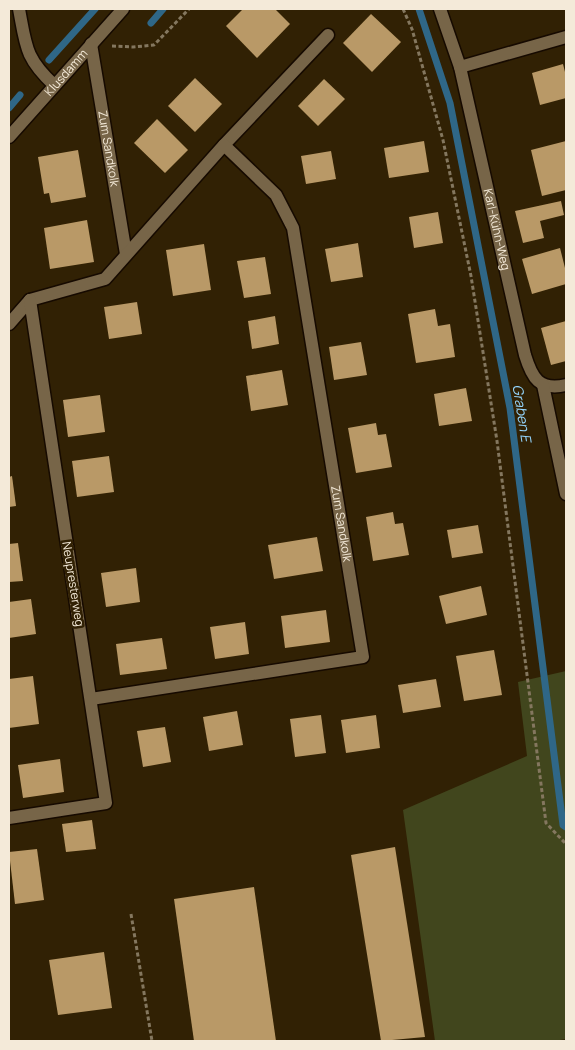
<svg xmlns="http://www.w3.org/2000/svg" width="575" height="1050" font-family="Manrope,sans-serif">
<rect width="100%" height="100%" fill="#312104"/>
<path fill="#41461d" d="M 566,671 L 566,1039 L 554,1041 L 435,1041 L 403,810 L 527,756 L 518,682 Z"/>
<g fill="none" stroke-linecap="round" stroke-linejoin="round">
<g stroke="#2f6787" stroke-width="7">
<path d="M 419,9 L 450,103 L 510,408 L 563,825 L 566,827"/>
<path d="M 151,23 L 163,9"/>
<path d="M 49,60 L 95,9"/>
<path d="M 9,108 L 20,95"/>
</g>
</g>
<g fill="#b99967">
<path d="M 243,9 L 275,9 L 290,24 L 257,58 L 226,26 Z"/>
<path d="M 371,14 L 401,42 L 372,72 L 343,43 Z"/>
<path d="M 563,64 L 566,76 L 566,98 L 540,105 L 532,73 Z"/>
<path d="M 195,78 L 222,104 L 195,132 L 168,106 Z"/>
<path d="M 324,79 L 345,99 L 318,126 L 298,106 Z"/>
<path d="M 157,119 L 188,150 L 165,173 L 134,143 Z"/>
<path d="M 424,141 L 429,172 L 389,178 L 384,148 Z"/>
<path d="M 566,141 L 566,190 L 542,196 L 531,150 Z"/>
<path d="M 78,150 L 86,197 L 51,203 L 49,193 L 44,194 L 38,157 Z"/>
<path d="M 331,151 L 336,179 L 306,184 L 301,156 Z"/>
<path d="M 561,201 L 564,215 L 540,221 L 544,238 L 523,243 L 515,211 Z"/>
<path d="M 438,212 L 443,243 L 414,248 L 409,217 Z"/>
<path d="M 87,220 L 94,262 L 50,269 L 44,228 Z"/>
<path d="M 358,243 L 363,277 L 331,282 L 325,249 Z"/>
<path d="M 204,244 L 211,290 L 173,296 L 166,250 Z"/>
<path d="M 560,248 L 566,272 L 566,284 L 532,294 L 522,259 Z"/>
<path d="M 265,257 L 271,294 L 244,298 L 237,261 Z"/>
<path d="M 137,302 L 142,334 L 109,339 L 104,307 Z"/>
<path d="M 435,309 L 438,326 L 450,324 L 455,357 L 416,363 L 408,314 Z"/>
<path d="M 275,316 L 279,344 L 252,349 L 248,321 Z"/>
<path d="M 566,321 L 566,361 L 551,365 L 541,328 Z"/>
<path d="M 361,342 L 367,375 L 334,380 L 329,347 Z"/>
<path d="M 282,370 L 288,405 L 251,411 L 246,376 Z"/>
<path d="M 466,388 L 472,421 L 439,426 L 434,394 Z"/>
<path d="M 100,395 L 105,432 L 68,437 L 63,400 Z"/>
<path d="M 376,423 L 378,435 L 386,434 L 392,467 L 356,473 L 348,428 Z"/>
<path d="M 109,456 L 114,492 L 77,497 L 72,461 Z"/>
<path d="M 12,476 L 16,506 L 9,507 L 9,477 Z"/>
<path d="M 393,512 L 395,524 L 403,523 L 409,555 L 373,561 L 366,517 Z"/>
<path d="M 478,525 L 483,553 L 452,558 L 447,530 Z"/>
<path d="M 317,537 L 323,571 L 274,579 L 268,545 Z"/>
<path d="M 18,543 L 23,581 L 9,582 L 9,544 Z"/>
<path d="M 136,568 L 140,602 L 106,607 L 101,573 Z"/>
<path d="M 481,586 L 487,615 L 446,624 L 439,596 Z"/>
<path d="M 31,599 L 36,634 L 9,638 L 9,602 Z"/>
<path d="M 326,610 L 330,642 L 285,648 L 281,616 Z"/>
<path d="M 245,622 L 249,654 L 215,659 L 210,627 Z"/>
<path d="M 162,638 L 167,669 L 120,675 L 116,644 Z"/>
<path d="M 494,650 L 502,695 L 464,701 L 456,656 Z"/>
<path d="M 33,676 L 39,724 L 9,728 L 9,679 Z"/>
<path d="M 436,679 L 441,707 L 403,713 L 398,685 Z"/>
<path d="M 237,711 L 243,745 L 209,751 L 203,717 Z"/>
<path d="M 321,715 L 326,753 L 295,757 L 290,719 Z"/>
<path d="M 376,715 L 380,748 L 346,753 L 341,720 Z"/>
<path d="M 165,727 L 171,762 L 143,767 L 137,731 Z"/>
<path d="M 60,759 L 64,792 L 23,798 L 18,765 Z"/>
<path d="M 92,820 L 96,849 L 66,852 L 62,824 Z"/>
<path d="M 395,847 L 425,1037 L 381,1041 L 351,855 Z"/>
<path d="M 37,849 L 44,900 L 15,904 L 9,852 Z"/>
<path d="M 254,887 L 276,1041 L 194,1041 L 174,899 Z"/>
<path d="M 104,952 L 112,1008 L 58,1015 L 49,960 Z"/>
</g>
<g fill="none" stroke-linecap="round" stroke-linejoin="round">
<g stroke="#160a00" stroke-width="15">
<g id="street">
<path d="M 19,9 C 26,46 25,58 54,85"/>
<path id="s1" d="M 440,9 L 460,67 L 525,355 C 532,378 539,391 566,385"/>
<path id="s2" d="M 91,44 L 126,254"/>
<path d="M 460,67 L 566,37"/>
<path id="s3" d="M 9,137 L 123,9"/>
<path d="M 224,145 L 328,35"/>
<path id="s4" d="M 30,300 L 105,279 L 224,145 L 276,195 L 293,228 L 363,657 L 91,699"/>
<path d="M 9,324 L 30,300"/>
<path d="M 543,385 L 566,494"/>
<path d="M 9,818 L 106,803 L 30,300"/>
</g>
</g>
<g stroke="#84775f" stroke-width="3" stroke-dasharray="4 2.5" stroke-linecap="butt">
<path d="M 403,9 L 412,29 L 443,140 L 471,276 L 497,441 L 546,823 L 566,844"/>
<path d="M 112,46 L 133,47 L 154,45 L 189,9"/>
<path d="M 131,914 L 152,1041"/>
</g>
<use href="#street" stroke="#776548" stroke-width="12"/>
</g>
<g text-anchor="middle" stroke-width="5" stroke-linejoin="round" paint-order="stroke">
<g font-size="12" fill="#f4ead9" stroke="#312104">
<text dy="4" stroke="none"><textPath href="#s3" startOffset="86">Klusdamm</textPath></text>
<text dy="4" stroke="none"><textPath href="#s2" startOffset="106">Zum Sandkolk</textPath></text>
<text dy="4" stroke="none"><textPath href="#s1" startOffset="228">Karl-Kühn-Weg</textPath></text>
<text dy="4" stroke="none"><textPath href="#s4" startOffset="666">Zum Sandkolk</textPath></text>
<text transform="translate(73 584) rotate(81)" y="4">Neupresterweg</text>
</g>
<g font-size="14" font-style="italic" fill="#95d6fe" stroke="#312104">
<text transform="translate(522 413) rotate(81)" y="5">Graben E</text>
</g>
</g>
<rect width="575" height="1050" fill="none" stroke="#f4ead9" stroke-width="20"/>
</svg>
